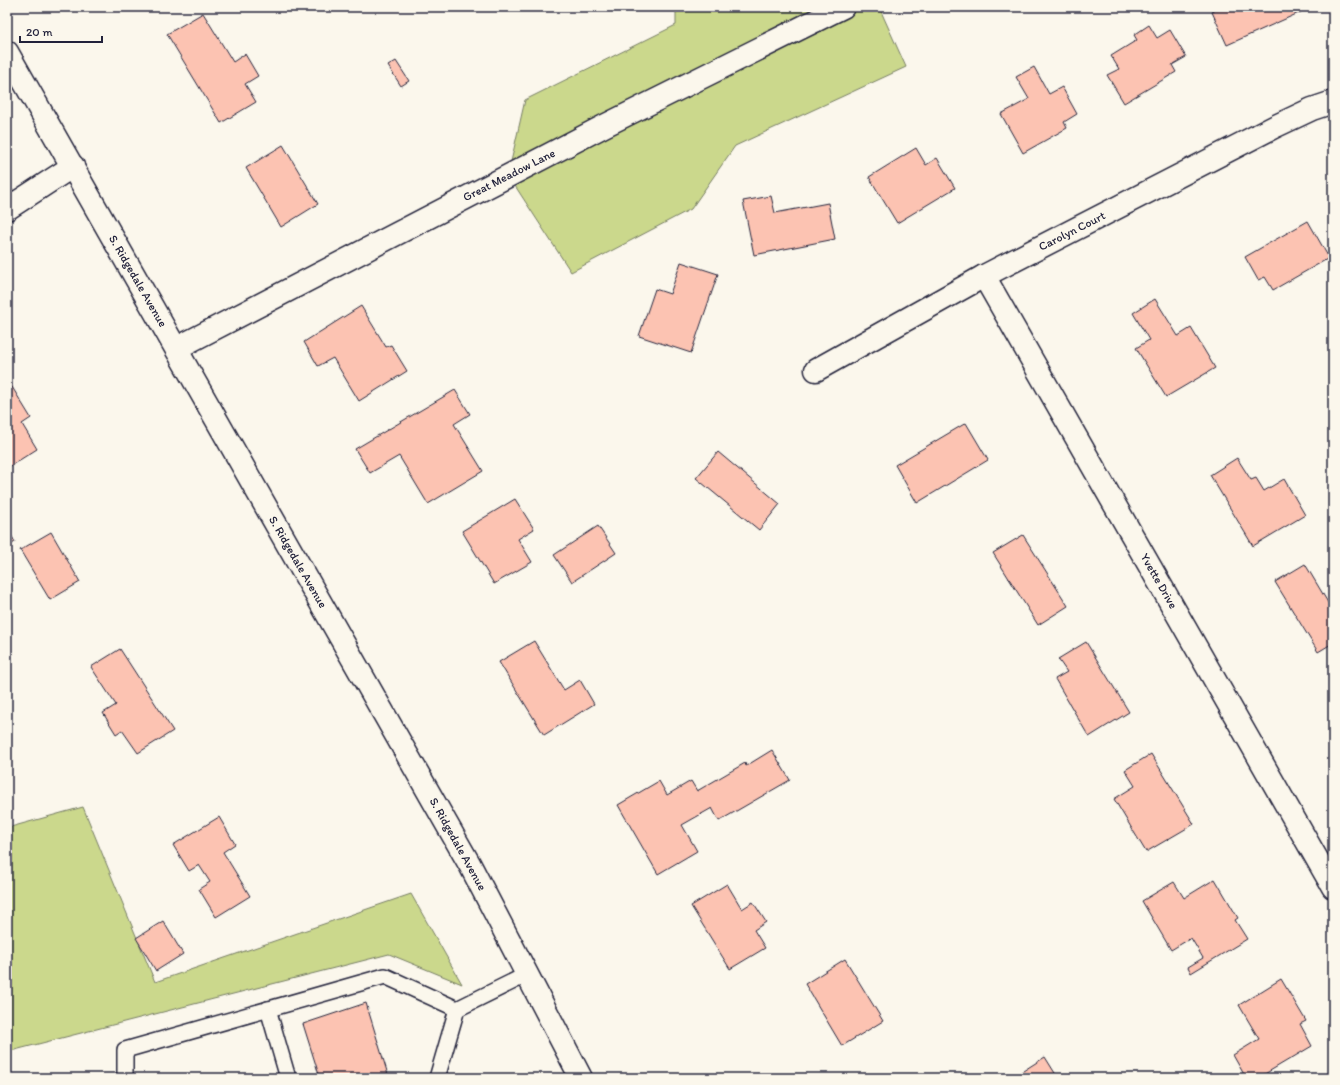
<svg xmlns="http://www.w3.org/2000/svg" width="1340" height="1085" font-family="Itim,sans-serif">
<rect width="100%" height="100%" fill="#fbf7ec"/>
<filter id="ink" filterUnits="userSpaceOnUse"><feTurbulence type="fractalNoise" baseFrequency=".025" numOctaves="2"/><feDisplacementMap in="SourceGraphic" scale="8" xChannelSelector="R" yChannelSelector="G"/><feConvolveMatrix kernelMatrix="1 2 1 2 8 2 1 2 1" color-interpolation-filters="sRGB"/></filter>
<g filter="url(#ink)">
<g fill="#cbd88c" stroke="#767d64">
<path d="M 676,7 L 879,7 L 906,67 L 735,146 L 691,209 L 571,272 L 508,175 L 525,100 L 676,25 Z"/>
<path d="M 83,807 L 155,982 L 411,894 L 462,984 L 389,954 L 7,1052 L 7,828 Z"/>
</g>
<g fill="#fcc3b2" stroke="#22223b">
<path d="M 1224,7 L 1299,7 L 1301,12 L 1227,45 L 1212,12 Z"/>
<path d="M 203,13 L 233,62 L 245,54 L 258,76 L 245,84 L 256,102 L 221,123 L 167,34 Z"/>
<path d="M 1149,25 L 1157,38 L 1170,30 L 1186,57 L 1172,65 L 1176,72 L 1124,103 L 1107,75 L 1119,69 L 1111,56 L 1137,40 L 1134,35 Z"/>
<path d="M 396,61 L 409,81 L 401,86 L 388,66 Z"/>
<path d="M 1034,67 L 1049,94 L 1062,87 L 1077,114 L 1064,122 L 1067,128 L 1023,153 L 1001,114 L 1029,99 L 1016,77 Z"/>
<path d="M 283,145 L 318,204 L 281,227 L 246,168 Z"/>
<path d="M 916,148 L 926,165 L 937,158 L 955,188 L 897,223 L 869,177 Z"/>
<path d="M 771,196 L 775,213 L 828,203 L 835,239 L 754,255 L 743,201 Z"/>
<path d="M 1308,221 L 1329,258 L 1273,290 L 1265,277 L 1258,280 L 1245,257 Z"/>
<path d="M 681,262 L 718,274 L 691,353 L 639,336 L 655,289 L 670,294 Z"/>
<path d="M 1155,299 L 1178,336 L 1191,328 L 1215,368 L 1166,397 L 1136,348 L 1149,340 L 1133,313 Z"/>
<path d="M 361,306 L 386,347 L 391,345 L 407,371 L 359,401 L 333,358 L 318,366 L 304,342 Z"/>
<path d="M 9,382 L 31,418 L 22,424 L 37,449 L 7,468 L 7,384 Z"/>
<path d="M 455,390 L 470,414 L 454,424 L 483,471 L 428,504 L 399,456 L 370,473 L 355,449 Z"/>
<path d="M 966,423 L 988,460 L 917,503 L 895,465 Z"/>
<path d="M 718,452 L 780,504 L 759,530 L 696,478 Z"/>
<path d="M 1237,458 L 1251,480 L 1256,478 L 1264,491 L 1284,479 L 1305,515 L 1253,546 L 1210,475 Z"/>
<path d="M 515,499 L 534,529 L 518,539 L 532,562 L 494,584 L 462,531 Z"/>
<path d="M 598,526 L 616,553 L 572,582 L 554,555 Z"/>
<path d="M 7,528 L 15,542 L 7,547 Z"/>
<path d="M 51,532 L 80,582 L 50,600 L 20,550 Z"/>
<path d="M 1023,535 L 1068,606 L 1038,625 L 993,553 Z"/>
<path d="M 1305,564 L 1333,611 L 1333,643 L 1318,652 L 1275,582 Z"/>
<path d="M 534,641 L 564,690 L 580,680 L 594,704 L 544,735 L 499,662 Z"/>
<path d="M 1086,642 L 1129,712 L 1089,737 L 1055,679 L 1067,672 L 1058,659 Z"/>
<path d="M 120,649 L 173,731 L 138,753 L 122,730 L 116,734 L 103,713 L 116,705 L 91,667 Z"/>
<path d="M 772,750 L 790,780 L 719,821 L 712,808 L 682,825 L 697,851 L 658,874 L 618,805 L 659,781 L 667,795 L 691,781 L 697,791 L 745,763 L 746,766 Z"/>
<path d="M 1151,754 L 1194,824 L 1146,852 L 1114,799 L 1135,786 L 1125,770 Z"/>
<path d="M 219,817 L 235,844 L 223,852 L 250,896 L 216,917 L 199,889 L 210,882 L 199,865 L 189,871 L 173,845 Z"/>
<path d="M 1215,879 L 1238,918 L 1235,920 L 1247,939 L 1191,973 L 1188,967 L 1203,958 L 1191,938 L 1171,950 L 1142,901 L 1174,882 L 1184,898 Z"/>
<path d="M 727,884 L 742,909 L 753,902 L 766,922 L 754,930 L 765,948 L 730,969 L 691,906 Z"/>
<path d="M 163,921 L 183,954 L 156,971 L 136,938 Z"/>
<path d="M 845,959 L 883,1021 L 842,1046 L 805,984 Z"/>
<path d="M 1281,979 L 1306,1021 L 1300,1024 L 1312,1046 L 1258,1078 L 1246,1078 L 1233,1055 L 1259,1039 L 1239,1005 Z"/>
<path d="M 366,1003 L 389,1078 L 320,1078 L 303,1024 Z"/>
<path d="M 1045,1057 L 1058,1078 L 1012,1078 Z"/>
</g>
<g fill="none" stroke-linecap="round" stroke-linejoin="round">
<g stroke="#22223b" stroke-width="18">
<g id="service">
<path d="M 268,1009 L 288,1078"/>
<path d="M 125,1078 L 125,1050 L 385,976 L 457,1009"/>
<path d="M 437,1078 L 457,1009 L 526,975"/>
</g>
</g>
<g stroke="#22223b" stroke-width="25">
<g id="minor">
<path d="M 7,209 L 73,166"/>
<path d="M 984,276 L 1333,887"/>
<path d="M 177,348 L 606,125 L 843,7"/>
<path d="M 816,370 L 984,276 L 1276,126 L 1312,109 L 1333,102"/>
</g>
</g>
<g stroke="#22223b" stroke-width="25">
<path id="secondary" d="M 7,52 L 470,865 L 581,1078"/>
</g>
<use href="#service" stroke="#fbf7ec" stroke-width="15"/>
<use href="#minor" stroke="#fbf7ec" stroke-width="22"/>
<use href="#secondary" stroke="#fbf7ec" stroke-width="22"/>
</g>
</g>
<g text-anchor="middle" stroke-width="3" stroke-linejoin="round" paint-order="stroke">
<g font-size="12" fill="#22223b" stroke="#fbf7ec">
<text transform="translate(509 175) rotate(-27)" y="4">Great Meadow Lane</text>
<text transform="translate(1072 231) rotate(-27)" y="4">Carolyn Court</text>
<text transform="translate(138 281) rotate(60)" y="4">S. Ridgedale Avenue</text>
<text transform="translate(298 562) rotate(60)" y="4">S. Ridgedale Avenue</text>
<text transform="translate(1159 581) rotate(60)" y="4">Yvette Drive</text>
<text transform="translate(458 844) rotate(61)" y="4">S. Ridgedale Avenue</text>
</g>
</g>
<rect width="1340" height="1085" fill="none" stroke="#fbf7ec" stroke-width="24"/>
<rect x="12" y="12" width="1316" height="1061" fill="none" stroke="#22223b" stroke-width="1.5" filter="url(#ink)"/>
<path d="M20 36v6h82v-6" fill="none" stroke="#22223b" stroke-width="2"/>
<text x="26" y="36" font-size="12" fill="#22223b" stroke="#fbf7ec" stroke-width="3" paint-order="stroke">20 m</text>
</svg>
